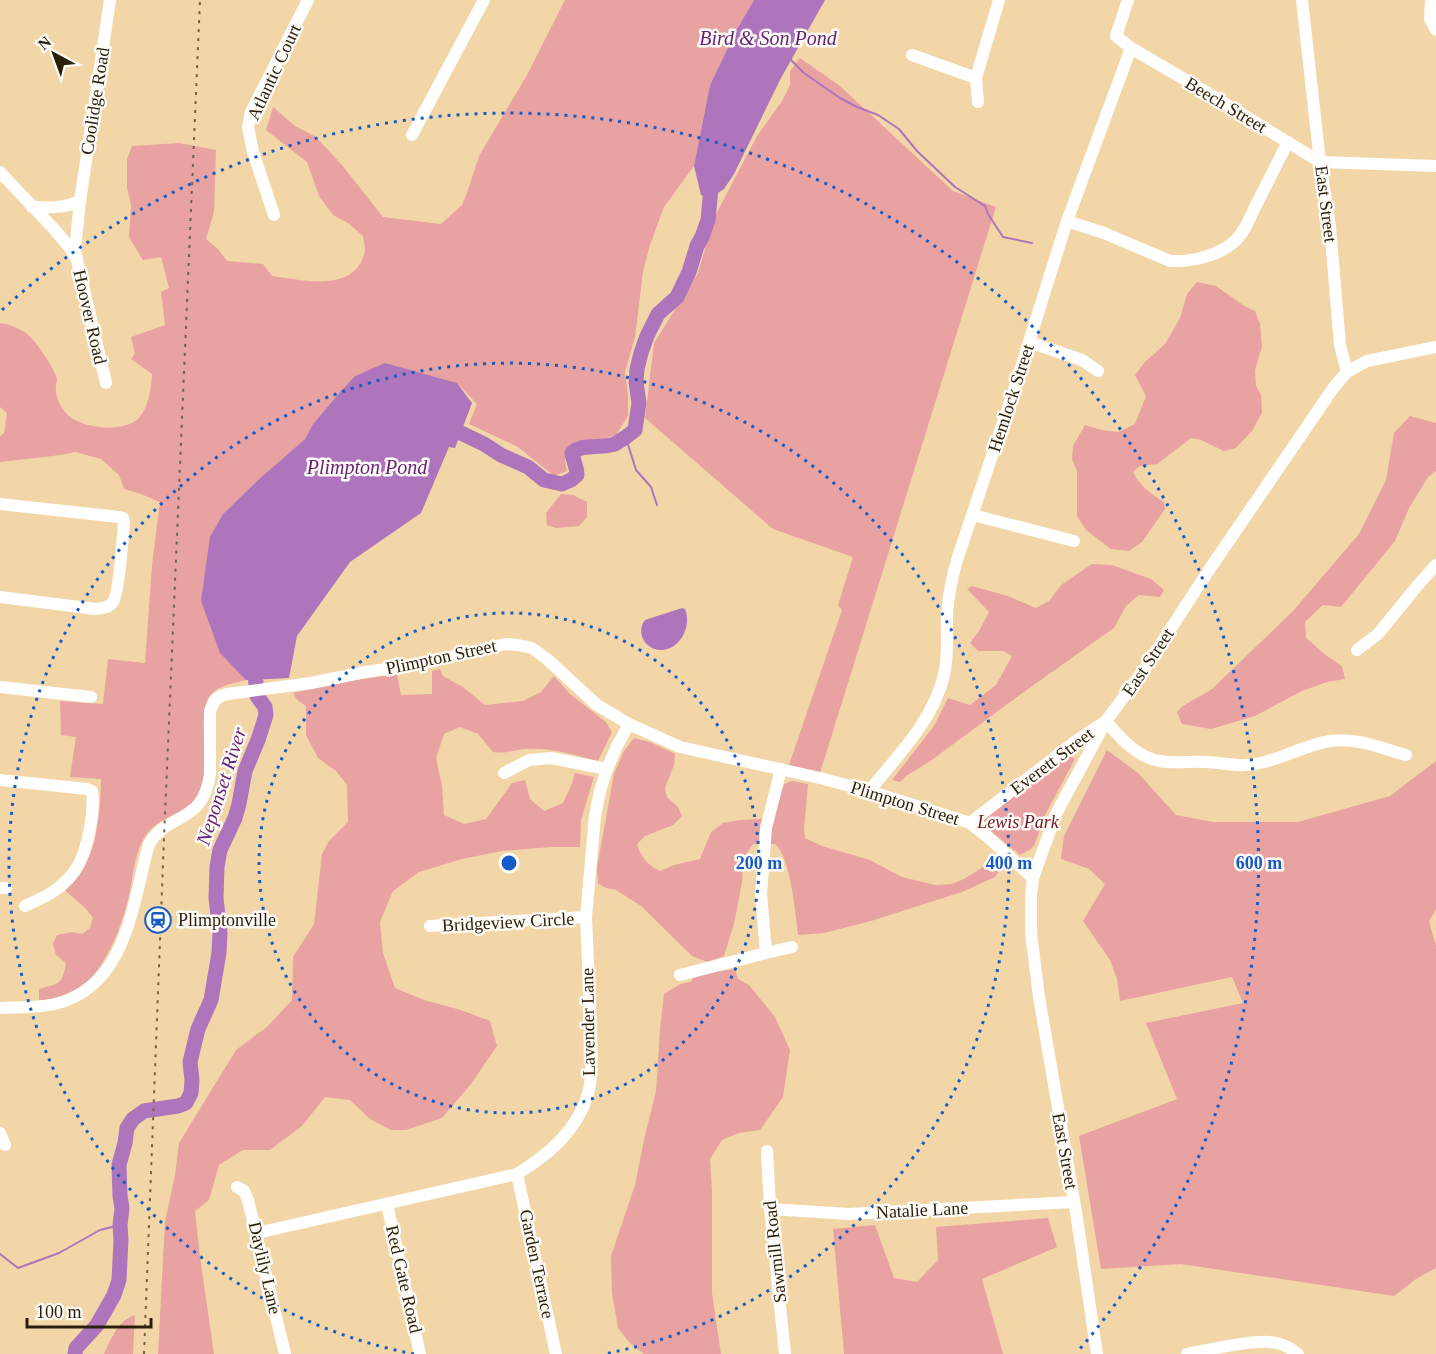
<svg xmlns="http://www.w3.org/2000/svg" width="1436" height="1354" font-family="Georgia,serif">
<rect width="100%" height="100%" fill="#f3d6a8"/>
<g fill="#e8a2a2">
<path d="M 565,0 L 754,0 L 737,29 L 710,85 L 694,166 L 664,207 L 650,245 L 643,272 L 635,337 L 625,372 L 628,396 L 628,416 L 616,435 L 594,442 L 577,441 L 566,449 L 565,462 L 567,471 L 554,476 L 518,447 L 469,424 L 477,404 L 457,383 L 385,364 L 355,376 L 341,391 L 313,424 L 305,439 L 258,480 L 223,514 L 240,673 L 246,680 C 234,683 216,686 209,697 C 200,709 205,748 205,764 C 206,770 207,777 205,782 C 204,786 202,791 200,795 C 191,813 161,816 149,831 C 133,850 134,878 128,900 C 122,927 102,975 78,990 C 66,997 53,999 39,1001 L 39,989 C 60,983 62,985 66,963 L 56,955 L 53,944 L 57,935 L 72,932 L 82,934 L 90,928 L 93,918 C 85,905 74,900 63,888 C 73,879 81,871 88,859 C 98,840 101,800 101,779 L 70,777 L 76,737 L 61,735 L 60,701 L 103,704 L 108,659 L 145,663 L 152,565 L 160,502 L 141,494 L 124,489 L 119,475 L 101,459 L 75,452 L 61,455 L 0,462 L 0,436 L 4,433 L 7,413 L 0,407 L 0,323 C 8,324 19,328 26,333 C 34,338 55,369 57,379 C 57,383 55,388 56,392 C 57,401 63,411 69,416 C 84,429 125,433 139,418 C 149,406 151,389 152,374 L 131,359 L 135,354 L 131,337 L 165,325 L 161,292 L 169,288 L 161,257 L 143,260 L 129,237 L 131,205 L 127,188 L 127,159 L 132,146 L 179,143 L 216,150 L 214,212 L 206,239 L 218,249 L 227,261 L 263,264 L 272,276 C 302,280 352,293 364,255 C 366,249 364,242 363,236 L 348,223 L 333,215 L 319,196 L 307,162 L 266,130 L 273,107 L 295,126 L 316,137 L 342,165 L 383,217 L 441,224 L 462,205 L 468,190 L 479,156 L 527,75 Z"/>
<path d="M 800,58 L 840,86 L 953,191 L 996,207 L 820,773 L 789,765 L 842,610 L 838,605 L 853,557 L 773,529 L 645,418 L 654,343 L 698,273 L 714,218 L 757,136 L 782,101 L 790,85 L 790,71 Z"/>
<path d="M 1197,282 L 1216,286 L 1243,305 L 1255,311 L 1260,324 L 1262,347 L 1255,370 L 1256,386 L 1261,395 L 1262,413 L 1252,431 L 1236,448 L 1224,451 L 1201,440 L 1191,438 L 1157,464 L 1140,466 L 1133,472 C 1140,486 1151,494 1164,502 L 1165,509 L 1142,542 L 1129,551 L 1111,549 L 1086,530 L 1077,516 L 1077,471 L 1072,459 L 1073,446 L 1085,425 L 1102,430 L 1118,432 L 1135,424 L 1146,396 L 1135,375 L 1145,362 L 1165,344 L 1180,318 L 1187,294 Z"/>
<path d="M 1410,416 L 1436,423 L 1436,471 L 1428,477 L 1409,508 L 1395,541 L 1341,607 L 1323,605 L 1305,622 L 1306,638 L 1327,656 L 1342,666 L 1345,679 L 1327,682 L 1302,691 L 1255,716 L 1211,729 L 1182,724 L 1177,712 L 1183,706 L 1212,689 L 1293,611 L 1359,534 L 1386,480 L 1394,433 Z"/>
<path d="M 561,494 L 573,495 L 587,502 L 587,517 L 579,526 L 556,528 L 547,525 L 546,513 Z"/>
<path d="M 1092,564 L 1112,565 L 1151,579 L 1164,590 L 1160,597 L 1139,595 L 1126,606 L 1114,628 L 1028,689 L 929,762 L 906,776 L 900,782 L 892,780 L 934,726 L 948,698 L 970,705 L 996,685 L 1012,656 L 1003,651 L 978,651 L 970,643 L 979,631 L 989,612 L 967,589 L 972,586 L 1008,596 L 1036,608 L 1049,601 L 1061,585 Z"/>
<path d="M 440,669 L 443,676 L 463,687 L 485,705 L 523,701 L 541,692 L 554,676 L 570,694 L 606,722 L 612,732 L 598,761 C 575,755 550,747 526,749 C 513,750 507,754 493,752 L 478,734 L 460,727 L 444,734 L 436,758 L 442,786 L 444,815 L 464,824 L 486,819 L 512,783 L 525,780 L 530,799 L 544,811 L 563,803 L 571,786 L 575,773 L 594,777 L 581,820 L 580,847 L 551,847 L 502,851 L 462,859 L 419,872 L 393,891 L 380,922 L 383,953 L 395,988 L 424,1000 L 461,1010 L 490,1021 L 497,1046 L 471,1084 L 442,1118 L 406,1130 L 391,1130 L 370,1119 L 350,1100 L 325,1097 L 302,1126 L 270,1150 L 243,1150 L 219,1165 L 209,1200 L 195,1211 L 200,1257 L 214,1354 L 158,1354 L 165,1222 L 175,1175 L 179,1143 L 236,1050 L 268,1026 L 292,1000 L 293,957 L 314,924 L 322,854 L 329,841 L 348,822 L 347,785 L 336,771 L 318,758 L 306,735 L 306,706 L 297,700 L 293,693 L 350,681 L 397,674 L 401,695 L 432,694 L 432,671 Z"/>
<path d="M 634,738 L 650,742 L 675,754 L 674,765 L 665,788 L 667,797 L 678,807 L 682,816 L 673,825 L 645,836 L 637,844 C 641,858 648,865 660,871 L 674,865 L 700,859 L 711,832 L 723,823 L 740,820 L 760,819 L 775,812 L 784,784 L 792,781 L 808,784 L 804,829 L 805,838 L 822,846 L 870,860 L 902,877 L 935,885 L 952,884 L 964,879 L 994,860 L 1000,870 L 995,877 L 962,892 L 871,921 L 824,933 L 798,935 C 795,912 791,858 775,844 L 753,844 L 743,859 L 742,882 L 734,924 L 724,956 L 707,962 L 692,956 L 641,906 L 616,890 L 606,888 L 598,884 L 597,867 L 614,774 L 624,751 Z"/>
<path d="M 1107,750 L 1138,773 L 1176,815 L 1213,822 L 1298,822 L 1390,796 L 1436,761 L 1436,909 L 1429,921 L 1436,946 L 1436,1268 L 1416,1279 L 1394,1296 L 1181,1264 L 1101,1269 L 1079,1136 L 1177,1099 L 1146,1023 L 1243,1003 L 1232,977 L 1120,1001 L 1117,979 L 1110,960 L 1083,921 L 1105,884 L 1089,869 L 1061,859 L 1064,836 Z"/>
<path d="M 1069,754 L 1075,759 L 1045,815 L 1035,844 L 1031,849 L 1020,855 L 986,827 L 984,820 L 987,816 L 1064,756 Z"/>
<path d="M 735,969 L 738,979 L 749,985 L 775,1017 L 790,1050 L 783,1097 L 760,1130 L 739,1133 L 722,1140 L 710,1159 L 712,1190 L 712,1293 L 721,1354 L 644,1354 L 629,1342 L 618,1328 L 612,1293 L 611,1256 L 635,1185 L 645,1135 L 656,1091 L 660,1030 L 664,994 L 680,984 L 691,982 L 693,978 L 712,972 Z"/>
<path d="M 1048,1218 L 1057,1247 L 982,1279 L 1003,1354 L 844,1354 L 833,1229 L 875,1225 L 894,1278 L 917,1282 L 938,1260 L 936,1227 Z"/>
<path d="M 135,1315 L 133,1354 L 104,1354 C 111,1339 118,1320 135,1315 Z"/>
</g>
<g fill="#ae75bc">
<path d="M 754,0 L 825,0 L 781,78 L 734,174 L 724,189 L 710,198 L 701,195 L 694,166 L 710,85 L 737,29 Z"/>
<path d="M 385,363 L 457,383 L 472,403 L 455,448 L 449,447 L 421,513 L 350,562 L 297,636 L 289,678 L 246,680 L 220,653 L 201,601 L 210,537 L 223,514 L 258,480 L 305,439 L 313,424 L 341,391 L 355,376 Z"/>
<path d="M 682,608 L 685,609 C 692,625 681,649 662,650 C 646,651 635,633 645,620 Z"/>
</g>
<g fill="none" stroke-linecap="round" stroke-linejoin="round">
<g stroke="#ae75bc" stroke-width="2">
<path d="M 790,59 L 804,73 L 840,98 L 857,107 L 878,115 L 899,129 L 917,151 L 955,187 L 985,206 L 988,214 L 1003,237 L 1032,243"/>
<path d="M 626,438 L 636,470 L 651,487 L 657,505"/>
<path d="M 0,1254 L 18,1268 L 59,1253 L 100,1230 L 120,1225"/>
</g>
<g stroke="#ae75bc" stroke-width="15">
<path d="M 441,431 L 461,433 L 484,444 L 501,455 L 528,467 L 544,480 L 562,484 L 571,480 L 577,475 C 577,467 573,461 572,453 C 582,443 601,449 615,444 C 622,440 629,435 635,430 L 639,403 L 636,382 L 637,369 L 641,353 L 647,336 L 658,314 L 677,297 L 689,272 L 697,246 L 702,237 L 708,220 L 712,178"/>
<path d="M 75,1354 L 76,1348 L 97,1325 L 114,1295 L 119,1280 L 121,1240 L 120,1225 L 122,1208 L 120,1196 L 119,1165 L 125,1143 L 127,1128 L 133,1119 L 144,1111 L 178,1106 L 186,1103 L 191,1093 L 192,1080 L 190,1062 L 198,1029 L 211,1000 L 219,953 L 220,933 L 216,898 L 217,867 L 220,850 L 235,818 L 239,804 L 245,771 L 258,740 L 266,715 L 265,707 L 257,696 L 254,661"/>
</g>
<g stroke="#fff" stroke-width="12">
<path d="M 1128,0 L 1116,36 L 1131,48 L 1208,93 L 1320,162 L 1436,166"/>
<path d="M 1431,0 L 1430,19 L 1436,30"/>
<path d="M 912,55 L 976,78"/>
<path d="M 978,102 L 976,78 L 999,0"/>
<path d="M 412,135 L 484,0"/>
<path d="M 0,172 L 53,228 L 70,248 L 77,260 L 106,383"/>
<path d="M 32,207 C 49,207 63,209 80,201"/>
<path d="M 274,215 L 253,152 L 248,127 L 251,112 L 308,0"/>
<path d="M 1067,221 L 1104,233 L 1170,261 C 1191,262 1219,256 1235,241 C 1245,232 1250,217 1256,205 C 1267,184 1277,163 1288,142"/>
<path d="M 77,260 L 75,249 L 80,201 L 110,0"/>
<path d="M 1029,342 L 1082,360 L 1098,371"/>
<path d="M 1347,372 L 1367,361 L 1436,347"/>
<path d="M 0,504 L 119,517 L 123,518 L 124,522 C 123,535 119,594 113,602 C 109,608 102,608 95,609 L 0,597"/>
<path d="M 973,515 L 1074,541"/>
<path d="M 1357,650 L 1378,634 L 1418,585 L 1436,565"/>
<path d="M 0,687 L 91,697"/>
<path d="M 781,769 L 766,828 L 761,894 L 766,953 L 792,947"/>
<path d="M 504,773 L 529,760 L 551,758 L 607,769"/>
<path d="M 0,780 L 87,789 L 92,791 C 94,804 92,816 90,828 C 85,855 78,875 54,891 C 46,897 35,901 25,906"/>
<path d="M 869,791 C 898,755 933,721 944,675 C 949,655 946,635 947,615 C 948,596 952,578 957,560 L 1012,396 L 1067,221 L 1131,48"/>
<path d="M 970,823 L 1076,741 L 1106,721 C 1120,738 1138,758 1160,761 C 1175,764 1191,761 1206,762 C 1225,763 1242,768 1260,763 C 1284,758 1305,745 1330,741 C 1355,737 1381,748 1406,755"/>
<path d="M 0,888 L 6,888"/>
<path d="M 430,926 L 586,917"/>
<path d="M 680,975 L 766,953"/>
<path d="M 0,1008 C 18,1007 37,1008 55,1004 C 128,986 132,903 149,844 C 169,811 203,825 210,774 L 210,711 L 215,700 L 221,696 L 227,694 L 311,683 L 365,672 L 421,664 L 505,644 L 518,645 L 532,648 L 547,659 L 597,705 L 629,724 L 680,747 L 820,778 L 869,791 L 970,823 L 989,838 L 1033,878"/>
<path d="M 0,1133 L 5,1145"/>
<path d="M 767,1151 L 770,1209 L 785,1354"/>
<path d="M 517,1174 L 556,1354"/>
<path d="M 237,1187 L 244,1191 L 248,1200 L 285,1354"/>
<path d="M 387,1204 L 420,1354"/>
<path d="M 770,1209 L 849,1214 L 1074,1202"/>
<path d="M 257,1233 L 517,1174 C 548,1155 577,1131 588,1094 C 592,1082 591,1069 592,1056 L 586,917 L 595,816 L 600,791 L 607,769 L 617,746 L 629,724"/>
<path d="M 1097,1354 L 1076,1212 L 1039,997 L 1031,933 L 1031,895 L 1033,878 L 1056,814 L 1106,721 L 1145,668 L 1211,567 L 1334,387 L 1347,372 L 1340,345 L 1330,227 L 1320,162 L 1302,0"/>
<path d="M 1187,1354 C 1209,1350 1257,1338 1277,1343 C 1285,1345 1292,1349 1298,1354"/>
</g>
<path stroke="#736145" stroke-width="2" stroke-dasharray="3 6" stroke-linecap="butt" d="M 144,1354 L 164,838 L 200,0"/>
</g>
<g fill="none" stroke="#155cc7" stroke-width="3" stroke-dasharray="3 6">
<circle cx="509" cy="863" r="250"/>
<path d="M414 1354A500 500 0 1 1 604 1354"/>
<path d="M2 310A750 750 0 0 1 1079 1350"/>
</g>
<defs>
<g id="station-ring" transform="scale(1.35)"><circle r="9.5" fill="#fefbf6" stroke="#155cc7" stroke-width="1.5"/><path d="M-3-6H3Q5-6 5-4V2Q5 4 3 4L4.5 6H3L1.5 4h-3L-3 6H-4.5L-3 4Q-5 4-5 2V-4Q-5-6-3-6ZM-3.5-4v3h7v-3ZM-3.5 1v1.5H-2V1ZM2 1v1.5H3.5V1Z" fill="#155cc7"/></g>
</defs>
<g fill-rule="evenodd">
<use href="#station-ring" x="158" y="920"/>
</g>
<g text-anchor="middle" stroke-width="5" stroke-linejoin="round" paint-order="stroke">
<g font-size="18" fill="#2a1f0d" stroke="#fefbf6">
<text transform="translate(274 72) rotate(-65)" y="6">Atlantic Court</text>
<text transform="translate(95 101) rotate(-81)" y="6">Coolidge Road</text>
<text transform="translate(1226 105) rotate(31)" y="6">Beech Street</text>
<text transform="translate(1326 204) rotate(83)" y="6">East Street</text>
<text transform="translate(90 317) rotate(77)" y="6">Hoover Road</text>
<text transform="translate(1011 398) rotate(-72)" y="6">Hemlock Street</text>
<text transform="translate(441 657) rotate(-12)" y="6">Plimpton Street</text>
<text transform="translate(1148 662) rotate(-56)" y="6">East Street</text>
<text transform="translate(1052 761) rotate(-37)" y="6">Everett Street</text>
<text transform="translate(905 803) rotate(17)" y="6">Plimpton Street</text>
<text transform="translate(508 922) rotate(-3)" y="6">Bridgeview Circle</text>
<text transform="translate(588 1022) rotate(-91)" y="6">Lavender Lane</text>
<text transform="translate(1065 1151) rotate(80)" y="6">East Street</text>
<text transform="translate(922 1210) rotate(-3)" y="6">Natalie Lane</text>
<text transform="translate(775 1252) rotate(-96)" y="6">Sawmill Road</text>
<text transform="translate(537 1264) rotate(78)" y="6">Garden Terrace</text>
<text transform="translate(265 1268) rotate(77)" y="6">Daylily Lane</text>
<text transform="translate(404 1279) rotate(77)" y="6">Red Gate Road</text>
</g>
<g font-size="18" font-style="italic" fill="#6f1722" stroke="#fefbf6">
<text x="1018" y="828">Lewis Park</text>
</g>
<g font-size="18" fill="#2a1f0d" stroke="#fefbf6" text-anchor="start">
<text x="178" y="926">Plimptonville</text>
</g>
<g font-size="20" font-style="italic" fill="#661f76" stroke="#fefbf6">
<text x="768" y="45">Bird &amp; Son Pond</text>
<text x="367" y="474">Plimpton Pond</text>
<text transform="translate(221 786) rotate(-72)" y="7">Neponset River</text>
</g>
</g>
<circle cx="509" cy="863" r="9" fill="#155cc7" stroke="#fefbf6" stroke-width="3"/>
<g font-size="18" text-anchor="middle" font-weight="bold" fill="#155cc7" stroke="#fefbf6" stroke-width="5" stroke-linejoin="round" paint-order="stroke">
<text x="759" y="869">200 m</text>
<text x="1009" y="869">400 m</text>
<text x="1259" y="869">600 m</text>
</g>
<g transform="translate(54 54) rotate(319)" stroke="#fefbf6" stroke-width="4.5" paint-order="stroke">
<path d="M0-4.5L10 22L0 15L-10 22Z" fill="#2a1f0d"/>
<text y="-9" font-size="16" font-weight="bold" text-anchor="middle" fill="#2a1f0d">N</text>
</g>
<path d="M27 1318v9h124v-9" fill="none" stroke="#2a1f0d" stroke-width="3"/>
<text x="36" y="1318" font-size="18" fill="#2a1f0d" stroke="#fefbf6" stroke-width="4.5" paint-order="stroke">100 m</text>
</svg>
